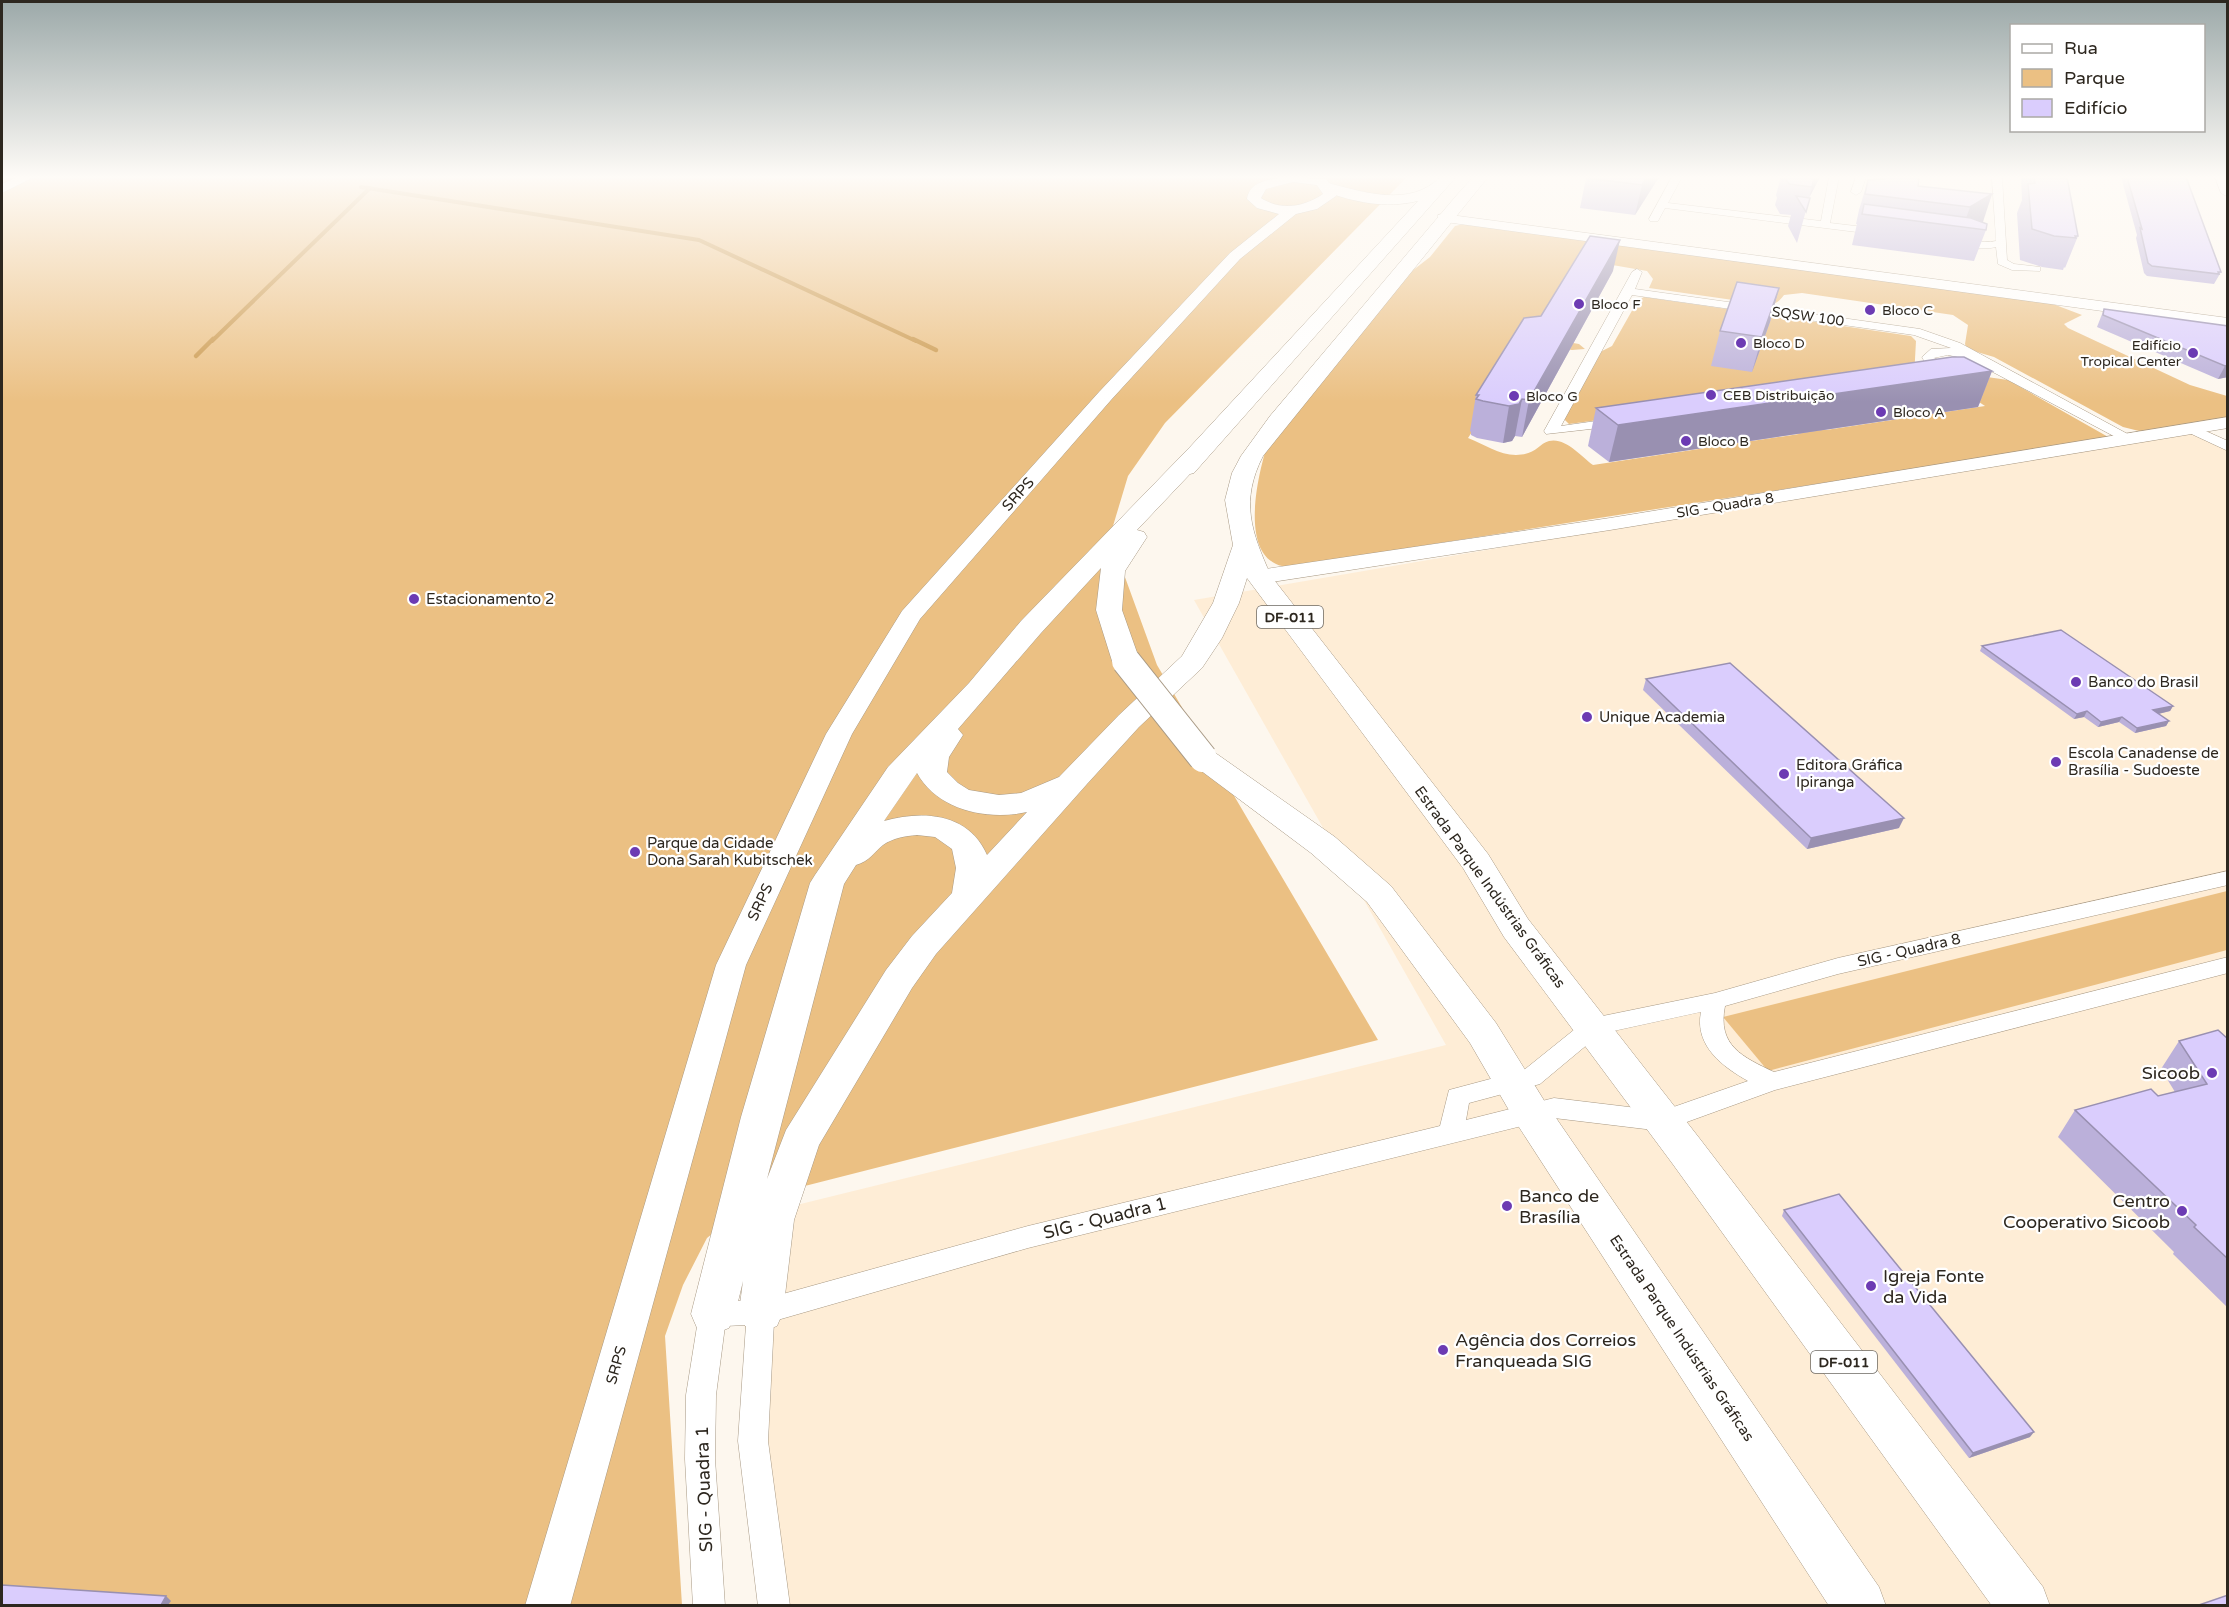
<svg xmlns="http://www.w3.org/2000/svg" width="2229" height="1607" font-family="'Varela Round',sans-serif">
<rect width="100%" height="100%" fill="#fdf7ee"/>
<path fill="#feedd6" d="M 2202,428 L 2227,441 L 2227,1605 L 778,1605 L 732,1221 L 1446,1045 L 1194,600 Z"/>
<g fill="#ebc083">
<path d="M 2,177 L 1407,177 L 1165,423 L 1128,476 L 1110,536 L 1157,665 L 1378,1040 L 793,1189 L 729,1220 L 707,1238 L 683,1285 L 665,1336 L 682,1605 L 2,1606 Z"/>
<path d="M 1468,223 L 2045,301 L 2082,315 L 2064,324 L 2068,328 L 2190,385 L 2227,396 L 2227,419 L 2143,432 L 2123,427 L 1994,357 L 1967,349 L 1965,344 L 1968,325 L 1953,315 L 1802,293 L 1784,295 C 1777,305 1772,305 1761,304 L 1649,288 L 1653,279 L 1647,271 L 1595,262 L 1545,338 L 1579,344 L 1585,349 L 1572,350 L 1530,344 L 1468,438 C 1484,444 1499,455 1516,455 C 1536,455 1538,444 1549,441 C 1565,437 1581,456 1593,465 L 1799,434 L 1766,412 L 1792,409 L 1826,430 L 1985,406 L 1958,388 L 1987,377 L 2008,380 L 2110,438 L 1318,562 C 1305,564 1288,570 1276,564 C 1241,548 1258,476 1266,449 L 1412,271 L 1430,257 L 1455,226 Z"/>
<path d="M 1644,297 L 1911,336 L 1916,341 L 1914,377 L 1569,424 L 1564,419 L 1600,352 L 1612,346 L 1638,300 Z"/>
<path d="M 2227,891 L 2227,950 L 1768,1071 L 1723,1017 Z"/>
</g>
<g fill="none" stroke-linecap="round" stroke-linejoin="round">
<g stroke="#cb984b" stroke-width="4">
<path d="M 361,187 L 699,240 L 916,341"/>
<path d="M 212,341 L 370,188"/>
</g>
<g stroke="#cb984b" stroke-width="4.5">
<path d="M 913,339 L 936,350"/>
<path d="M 196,356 L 213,339"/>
</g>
<g stroke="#a89984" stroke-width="1">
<g id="street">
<path d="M 1672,177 L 1682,177 L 1668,203 L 1821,221 L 1829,177 L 1839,177 L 1830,223 L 1881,229 L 1886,232 L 1881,235 L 1665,208 L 1658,221 L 1650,221 L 1649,219 Z"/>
<path d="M 1856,177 L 1866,177 L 1861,192 L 1856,195 L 1851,192 Z"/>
<path d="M 1992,177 L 2002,177 L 2007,260 L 2014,264 L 2040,267 L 2040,271 L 2012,270 L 1998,264 L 1996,247 C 1984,250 1959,249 1949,242 C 1960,234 1981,245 1996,241 Z"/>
<path d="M 1637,269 L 1642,272 L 1635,289 L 1920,329 L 1960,343 L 2135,438 L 2133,441 L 2123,441 L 1989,370 C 1970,380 1932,379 1922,357 L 1931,349 L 1951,348 L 1914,335 L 1632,295 L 1561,426 L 1617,418 L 1624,422 L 1617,426 L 1546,434 L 1544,431 L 1632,272 ZM 1948,355 L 1968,359 L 1978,366 L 1956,368 L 1934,358 Z"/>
<path d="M 2190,424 L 2228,441 L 2228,451 L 2185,431 L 2185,425 Z"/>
<path d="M 2228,871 L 2228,885 L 1838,974 L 1725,1006 C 1717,1046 1743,1057 1774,1072 L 2228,957 L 2228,973 L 1775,1090 L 1662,1131 L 1554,1118 L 1028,1248 L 774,1321 L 768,1441 L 790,1606 L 758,1606 L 738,1441 L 746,1325 L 725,1326 L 716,1395 L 715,1459 L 725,1606 L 693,1606 L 685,1459 L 686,1395 L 699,1314 L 703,1305 L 713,1302 L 761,1300 L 1028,1226 L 1440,1126 L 1449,1090 L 1524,1070 L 1585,1021 L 1593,1018 L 1715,993 L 1838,958 ZM 1701,1012 C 1694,1046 1723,1067 1748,1081 L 1662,1111 L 1554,1098 L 1466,1120 L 1469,1103 L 1540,1084 L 1600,1034 Z"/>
</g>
</g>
<g stroke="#a89984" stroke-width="1">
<g id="secondary">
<path d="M 18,177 L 34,177 L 2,193 L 2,184 Z"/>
<path d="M 1282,177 L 1326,179 L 1337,192 L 1336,196 L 1317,209 L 1296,214 L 1240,259 L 1111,400 L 920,619 L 852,734 L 746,965 L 570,1606 L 525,1606 L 716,965 L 826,734 L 902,611 L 1099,392 L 1230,253 L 1279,214 L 1257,208 L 1247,199 C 1250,181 1267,181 1282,177 ZM 1293,182 L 1317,185 L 1323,194 C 1304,207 1281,211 1261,198 L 1266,189 Z"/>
<path d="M 2215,177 L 2227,177 L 2228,197 L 2221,193 Z"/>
<path d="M 1443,214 L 2228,318 L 2228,328 L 1438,221 L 1438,215 Z"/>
<path d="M 2228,417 L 2228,428 L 1610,530 L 1259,584 L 1251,582 L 1248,577 L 1251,572 L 1259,570 L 1610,518 Z"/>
</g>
</g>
<g stroke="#a89984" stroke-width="1">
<g id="primary">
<path d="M 1440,177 L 1456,177 L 1194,473 L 1190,474 L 1137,530 L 1144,532 L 1147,537 L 1125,571 L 1122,610 L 1140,661 L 1136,667 L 1126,669 L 1116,667 L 1112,661 L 1096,610 L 1101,568 L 1041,633 L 958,729 L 963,735 L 949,757 L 947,772 L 958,783 L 969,790 L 999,795 L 1021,793 L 1059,777 L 1119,715 L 1182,656 L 1213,603 L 1233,545 L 1225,500 L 1232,473 L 1241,456 L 1270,416 L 1456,196 L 1473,177 L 1488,177 L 1263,456 C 1240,501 1251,531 1271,576 L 1488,854 L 1528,919 L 1700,1139 L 2043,1587 L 2050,1606 L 1992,1606 L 1672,1163 L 1504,937 L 1463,868 L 1247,578 L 1239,603 L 1222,638 L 1202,668 L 1139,727 L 1087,784 L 936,954 L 912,988 L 819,1145 L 794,1220 L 783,1312 L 777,1326 L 761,1332 L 745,1326 L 739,1312 L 743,1281 L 735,1314 L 729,1328 L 713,1334 L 697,1328 L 691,1314 L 741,1117 L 810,883 L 815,875 L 888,767 L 969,683 L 1021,621 L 1190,447 L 1418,201 C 1385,209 1354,202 1323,191 L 1320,188 L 1323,185 L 1328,183 C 1363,192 1411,208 1440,177 ZM 917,773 C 937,810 987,821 1027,812 L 987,855 C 969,813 923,810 884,821 ZM 917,835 L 935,837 L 952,849 L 956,868 L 952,893 L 912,936 L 886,970 L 786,1130 L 767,1179 L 844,884 L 856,865 C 870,861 873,853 883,845 C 893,838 905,836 917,835 Z"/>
<path d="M 1203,749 L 1214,752 L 1335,837 L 1391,886 L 1496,1023 L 1545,1102 L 1879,1587 L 1886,1606 L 1829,1606 L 1517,1124 L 1470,1043 L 1367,902 L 1311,853 L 1192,764 L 1188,758 L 1192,752 Z"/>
</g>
</g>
<use href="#street" fill="#fff" fill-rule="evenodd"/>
<use href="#secondary" fill="#fff" fill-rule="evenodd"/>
<use href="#primary" fill="#fff" fill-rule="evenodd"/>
<g stroke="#a89984" stroke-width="30" stroke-linecap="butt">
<path id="primary-bridge" d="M 1126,661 L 1203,758"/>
</g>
<use href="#primary-bridge" stroke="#fff" stroke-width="28"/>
</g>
<g fill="#bbb0da">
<path d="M 1592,177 L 1659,177 L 1635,215 L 1580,208 L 1586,178 Z"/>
<path d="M 1781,177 L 1820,177 L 1810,196 L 1797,243 L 1788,226 L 1791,215 L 1780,214 L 1775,205 L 1777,198 L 1776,195 Z"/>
<path d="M 1881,177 L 1919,177 L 1918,186 L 1992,194 L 1982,222 L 1986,230 L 1974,261 L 1852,245 L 1857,224 L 1856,224 L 1859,210 L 1868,180 L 1880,179 Z"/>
<path d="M 2021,177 L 2067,177 L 2078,236 L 2065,268 L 2064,267 L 2063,270 L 2042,267 L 2020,260 L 2017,213 L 2022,200 Z"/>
<path d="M 2121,177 L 2186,177 L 2221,272 L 2214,284 L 2147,276 L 2144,273 L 2136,238 L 2137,235 Z"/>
<path d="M 1613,271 L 1522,437 L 1515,436 L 1512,441 L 1503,443 L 1477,438 L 1471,435 L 1471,432 L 1470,431 L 1476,395 Z"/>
<path d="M 1779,288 L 1770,322 L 1752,372 L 1711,366 L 1720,331 Z"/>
<path d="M 2104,309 L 2228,326 L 2228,377 L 2218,379 L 2097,327 Z"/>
<path d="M 1992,371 L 1978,407 L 1609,462 L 1588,446 L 1596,408 Z"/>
<path d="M 1982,646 L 2173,706 L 2170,711 L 2158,714 L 2169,721 L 2166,726 L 2135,733 L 2119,722 L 2098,727 L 2084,717 L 2074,719 L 1980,651 Z"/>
<path d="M 1646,679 L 1899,828 L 1807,849 L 1643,690 Z"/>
<path d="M 2228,1039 L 2228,1308 L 2173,1254 L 2174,1252 L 2058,1137 L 2075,1110 L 2158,1096 L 2175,1092 L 2161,1069 L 2179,1041 Z"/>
<path d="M 1784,1210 L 2030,1437 L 1969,1458 L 1782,1216 Z"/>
</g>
<g fill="#9990b1">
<path d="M 1647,177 L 1659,177 L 1635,215 L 1642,185 Z"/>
<path d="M 1814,177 L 1820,177 L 1810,196 L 1812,187 Z"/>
<path d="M 1992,194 L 1982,225 L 1963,227 L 1970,207 Z"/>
<path d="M 1620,240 L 1613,271 L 1522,437 L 1529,400 Z"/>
<path d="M 1779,288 L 1770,322 L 1752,372 L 1762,337 Z"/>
<path d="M 2228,365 L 2228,377 L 2218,379 L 2225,366 Z"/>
<path d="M 1992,371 L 1978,407 L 1609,462 L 1618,425 Z"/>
<path d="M 1522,399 L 1515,436 L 1512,441 L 1503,443 L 1509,406 Z"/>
<path d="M 2173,706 L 2170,711 L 2150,716 L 2153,710 Z"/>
<path d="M 2087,711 L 2084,717 L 2074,719 L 2077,714 Z"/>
<path d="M 2122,717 L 2119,722 L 2098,727 L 2101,722 Z"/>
<path d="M 2169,721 L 2166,726 L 2135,733 L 2137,728 Z"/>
<path d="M 1904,818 L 1899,828 L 1807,849 L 1811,838 Z"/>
<path d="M 2034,1432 L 2030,1437 L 1969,1458 L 1973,1453 Z"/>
<path d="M 166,1596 L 171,1601 L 168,1605 L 161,1605 Z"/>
</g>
<g fill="#dacdfd" stroke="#9990b1" stroke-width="1.5">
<path d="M 1592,177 L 1647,177 L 1642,185 L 1586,178 Z"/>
<path d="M 1784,177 L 1814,177 L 1812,187 L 1789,184 Z"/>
<path d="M 1885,177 L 1919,177 L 1918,186 L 1992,194 L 1970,207 L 1865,194 L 1868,180 L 1884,179 Z"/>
<path d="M 2034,177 L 2067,177 L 2078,236 L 2075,236 L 2076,238 L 2054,236 L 2032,229 L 2028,184 L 2035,183 Z"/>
<path d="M 2127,177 L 2186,177 L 2221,272 L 2218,272 L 2219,274 L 2152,266 L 2148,263 L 2140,228 L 2142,229 Z"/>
<path d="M 1796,196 L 1810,198 L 1806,212 Z"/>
<path d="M 1864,204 L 1971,218 L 1987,224 L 1986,230 L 1862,214 Z"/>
<path d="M 1590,236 L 1620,240 L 1529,400 L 1522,399 L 1519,404 L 1509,406 L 1483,401 L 1476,399 L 1479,395 L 1476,395 L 1524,318 L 1541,316 Z"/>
<path d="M 1737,282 L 1779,288 L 1762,337 L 1720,331 Z"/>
<path d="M 2104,309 L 2228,326 L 2228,365 L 2225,366 L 2103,315 Z"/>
<path d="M 1952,357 L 1964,357 L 1992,371 L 1618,425 L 1596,408 Z"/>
<path d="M 2061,630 L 2173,706 L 2153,710 L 2169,721 L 2137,728 L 2122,717 L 2101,722 L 2087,711 L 2077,714 L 1982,646 Z"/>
<path d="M 1730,663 L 1904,818 L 1811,838 L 1646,679 Z"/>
<path d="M 2218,1030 L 2228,1039 L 2228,1259 L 2194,1227 L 2196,1225 L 2075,1110 L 2151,1089 L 2158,1096 L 2207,1084 L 2179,1041 Z"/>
<path d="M 1839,1194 L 2034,1432 L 1973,1453 L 1784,1210 Z"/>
<path d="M 2,1585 L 166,1596 L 161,1605 L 2,1605 Z"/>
<path d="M 2228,1595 L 2228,1605 L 2199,1605 Z"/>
</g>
<linearGradient id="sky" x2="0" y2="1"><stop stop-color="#9ca9a9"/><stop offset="0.44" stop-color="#fefbf7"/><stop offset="1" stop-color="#fefbf7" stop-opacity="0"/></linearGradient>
<rect width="2229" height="402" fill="url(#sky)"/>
<g fill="#6c3bb3" stroke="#fff" stroke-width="2">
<circle cx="1579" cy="304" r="6"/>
<circle cx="1870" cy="310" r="6"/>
<circle cx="1741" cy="343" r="6"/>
<circle cx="2193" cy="353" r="6"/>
<circle cx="1711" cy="395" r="6"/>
<circle cx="1514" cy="396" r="6"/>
<circle cx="1881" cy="412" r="6"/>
<circle cx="1686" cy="441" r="6"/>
<circle cx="414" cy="599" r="6"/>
<circle cx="2076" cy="682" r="6"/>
<circle cx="1587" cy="717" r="6"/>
<circle cx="2056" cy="762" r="6"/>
<circle cx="1784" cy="774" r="6"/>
<circle cx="635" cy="852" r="6"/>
<circle cx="2212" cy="1073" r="6"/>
<circle cx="1507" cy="1206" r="6"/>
<circle cx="2182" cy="1211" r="6"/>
<circle cx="1871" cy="1286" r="6"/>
<circle cx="1443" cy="1350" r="6"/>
</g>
<g text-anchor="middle" stroke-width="4.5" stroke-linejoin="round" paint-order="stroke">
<g font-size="14" fill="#2d271f" stroke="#fff" text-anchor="start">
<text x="1591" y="309">Bloco F</text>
<text x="1882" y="315">Bloco C</text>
<text x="1753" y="348">Bloco D</text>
<text x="2181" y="350" text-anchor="end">Edifício<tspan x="2181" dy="16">Tropical Center</tspan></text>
<text x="1723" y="400">CEB Distribuição</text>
<text x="1526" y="401">Bloco G</text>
<text x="1893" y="417">Bloco A</text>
<text x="1698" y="446">Bloco B</text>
</g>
<g font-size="14" fill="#2d271f" stroke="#fff">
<text transform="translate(1808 316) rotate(8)" y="5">SQSW 100</text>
<text transform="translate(1725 505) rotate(-9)" y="5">SIG - Quadra 8</text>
</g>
<g fill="#fff" stroke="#6c6862" stroke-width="1.5">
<rect x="1257" y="606" width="66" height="22" rx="4.5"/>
<rect x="1811" y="1351" width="66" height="22" rx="4.5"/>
</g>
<g font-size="14" font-weight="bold" fill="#2d271f">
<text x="1290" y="622">DF-011</text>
<text x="1844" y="1367">DF-011</text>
</g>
<g font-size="15" fill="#2d271f" stroke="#fff">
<text transform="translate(1018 494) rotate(-48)" y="5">SRPS</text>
<text transform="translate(1490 887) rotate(54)" y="5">Estrada Parque Indústrias Gráficas</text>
<text transform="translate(760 902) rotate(-65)" y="5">SRPS</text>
<text transform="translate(1909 950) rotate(-13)" y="5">SIG - Quadra 8</text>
<text transform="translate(1682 1338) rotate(56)" y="5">Estrada Parque Indústrias Gráficas</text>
<text transform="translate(616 1365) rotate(-74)" y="5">SRPS</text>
</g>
<g font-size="15" fill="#2d271f" stroke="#fff" text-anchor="start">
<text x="426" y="604">Estacionamento 2</text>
<text x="2088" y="687">Banco do Brasil</text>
<text x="1599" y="722">Unique Academia</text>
<text x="2068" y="758">Escola Canadense de<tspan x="2068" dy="17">Brasília - Sudoeste</tspan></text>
<text x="1796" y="770">Editora Gráfica<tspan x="1796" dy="17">Ipiranga</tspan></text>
<text x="647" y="848">Parque da Cidade<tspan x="647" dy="17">Dona Sarah Kubitschek</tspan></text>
</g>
<g font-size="18" fill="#2d271f" stroke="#fff" text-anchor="start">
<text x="2200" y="1079" text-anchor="end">Sicoob</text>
<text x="1519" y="1202">Banco de<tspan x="1519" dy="21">Brasília</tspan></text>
<text x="2170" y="1207" text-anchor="end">Centro<tspan x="2170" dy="21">Cooperativo Sicoob</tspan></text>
<text x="1883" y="1282">Igreja Fonte<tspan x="1883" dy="21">da Vida</tspan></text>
<text x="1455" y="1346">Agência dos Correios<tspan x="1455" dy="21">Franqueada SIG</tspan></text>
</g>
<g font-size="18" fill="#2d271f" stroke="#fff">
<text transform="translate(1105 1218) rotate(-14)" y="6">SIG - Quadra 1</text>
<text transform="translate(704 1489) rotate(-92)" y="6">SIG - Quadra 1</text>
</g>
</g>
<rect width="2229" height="1607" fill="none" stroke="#2d271f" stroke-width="6"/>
<rect x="2010" y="24" width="195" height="108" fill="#ffffff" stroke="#aba9a5" stroke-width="1.5"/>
<rect x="2022" y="44" width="30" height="9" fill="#ffffff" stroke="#aba9a5" stroke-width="1.5"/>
<text x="2064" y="54" font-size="18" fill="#2d271f">Rua</text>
<rect x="2022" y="69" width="30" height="18" fill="#ebc083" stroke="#aba9a5" stroke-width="1.5"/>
<text x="2064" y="84" font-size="18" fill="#2d271f">Parque</text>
<rect x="2022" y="99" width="30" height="18" fill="#dacdfd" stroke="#aba9a5" stroke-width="1.5"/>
<text x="2064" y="114" font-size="18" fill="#2d271f">Edifício</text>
</svg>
